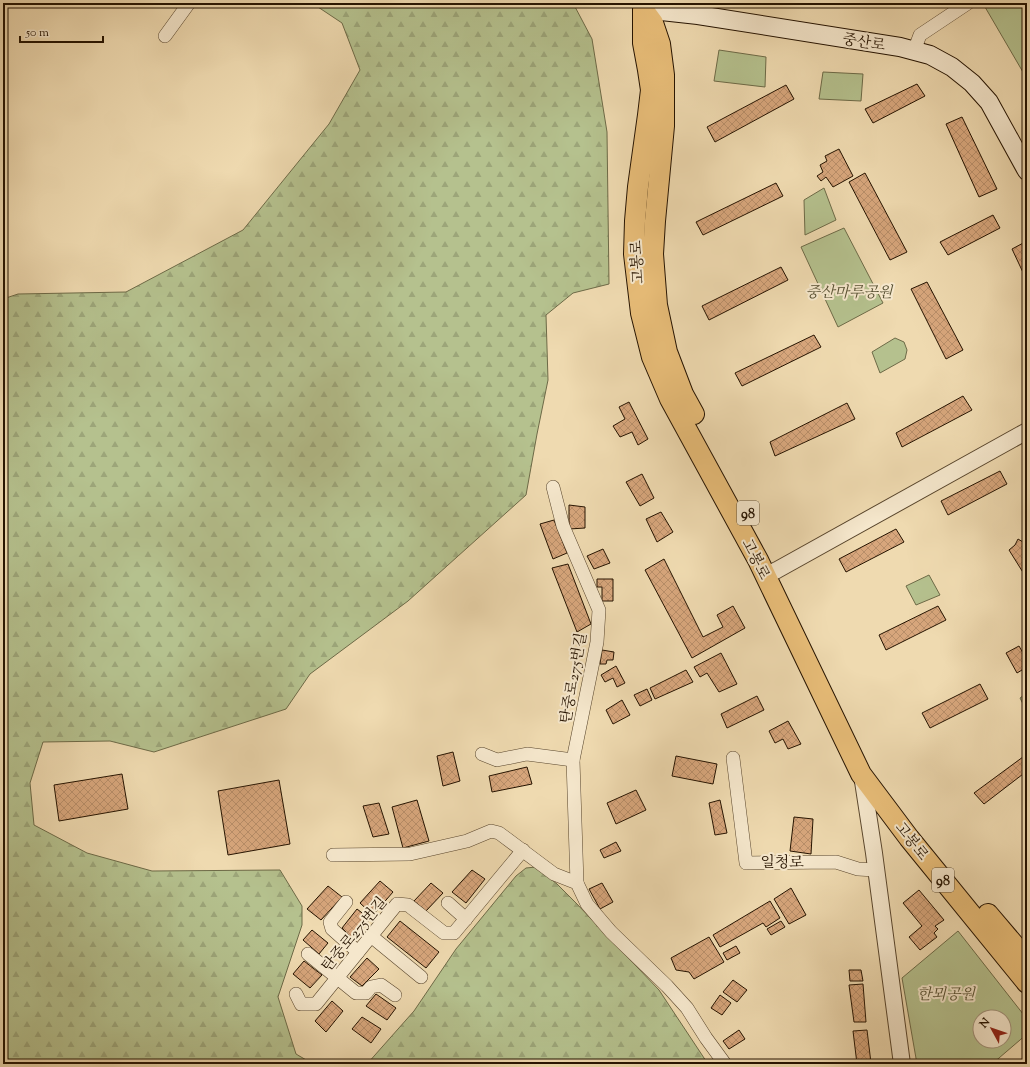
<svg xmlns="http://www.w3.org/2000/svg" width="1030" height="1067" font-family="'Sorts Mill Goudy','Noto Serif KR',serif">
<defs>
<pattern id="forest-firs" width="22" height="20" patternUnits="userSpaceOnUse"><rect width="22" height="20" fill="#b5c18e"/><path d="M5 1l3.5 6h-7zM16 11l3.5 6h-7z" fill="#9ca579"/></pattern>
<pattern id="building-cross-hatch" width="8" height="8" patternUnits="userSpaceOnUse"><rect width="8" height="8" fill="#d7a67c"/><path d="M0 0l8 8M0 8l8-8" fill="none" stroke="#b88e69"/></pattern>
</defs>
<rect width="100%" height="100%" fill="#efdab0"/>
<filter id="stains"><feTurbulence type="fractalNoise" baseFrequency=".005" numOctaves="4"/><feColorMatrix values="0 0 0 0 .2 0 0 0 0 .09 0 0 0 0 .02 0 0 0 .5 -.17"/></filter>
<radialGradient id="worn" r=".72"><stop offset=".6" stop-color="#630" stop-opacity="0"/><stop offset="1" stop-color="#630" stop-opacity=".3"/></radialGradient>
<g fill="#b5c18e" stroke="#6d6a47" fill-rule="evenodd">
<path d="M 993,3 L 1027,3 L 1027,79 L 985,7 Z"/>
<path d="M 719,50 L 766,57 L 765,87 L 714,81 Z"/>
<path d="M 823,72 L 863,74 L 861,101 L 819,99 Z"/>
<path d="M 824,188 L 836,220 L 805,235 L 804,200 Z"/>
<path d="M 844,228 L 883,303 L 838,327 L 801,247 Z"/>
<path d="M 895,338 L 904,342 L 907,350 L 905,359 L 880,373 L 872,352 Z"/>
<path d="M 929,575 L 940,595 L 916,605 L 906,586 Z"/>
<path d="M 1027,693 L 1027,712 L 1020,698 Z"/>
<path d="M 958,931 L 1027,1019 L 1027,1034 L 992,1064 L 917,1064 L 902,978 ZM 980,1017 L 1004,1017 L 1004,1041 L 980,1041 Z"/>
</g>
<g fill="url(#forest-firs)" stroke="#6d6a47">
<path d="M 312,3 L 573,3 L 592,39 L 607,132 L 609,284 L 573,293 L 546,315 L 548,380 L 537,434 L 526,495 L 408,601 L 310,674 L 286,709 L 154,752 L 110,741 L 43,742 L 30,783 L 34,825 L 87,853 L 152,871 L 280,870 L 302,906 L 302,925 L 278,997 L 296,1054 L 313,1064 L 3,1064 L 3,299 L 18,294 L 126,292 L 243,230 L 329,124 L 360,70 L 342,23 Z"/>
<path d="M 536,867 L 557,884 L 576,903 L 659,990 L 708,1064 L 359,1064 L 367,1064 L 414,1011 L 456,949 L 516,876 L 526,868 Z"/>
</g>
<g fill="url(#building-cross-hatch)" stroke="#251300">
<path d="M 917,84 L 925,96 L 873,123 L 865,109 Z"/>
<path d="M 786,85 L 794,99 L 715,142 L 707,127 Z"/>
<path d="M 962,117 L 997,189 L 979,197 L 946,124 Z"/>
<path d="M 839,149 L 853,176 L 833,187 L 826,177 L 821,181 L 817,176 L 823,172 L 820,165 L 827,161 L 825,156 Z"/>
<path d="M 865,173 L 907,252 L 890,260 L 849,182 Z"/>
<path d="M 776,183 L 783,196 L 703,235 L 696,222 Z"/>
<path d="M 993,215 L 1000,228 L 948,255 L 940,242 Z"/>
<path d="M 1027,241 L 1027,281 L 1012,249 Z"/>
<path d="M 781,267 L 788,280 L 709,320 L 702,306 Z"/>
<path d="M 927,282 L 963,350 L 946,359 L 911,289 Z"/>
<path d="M 814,335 L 821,347 L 742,386 L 735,373 Z"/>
<path d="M 1027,360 L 1027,369 L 1023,362 Z"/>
<path d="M 963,396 L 972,410 L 902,447 L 896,433 Z"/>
<path d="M 629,402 L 648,439 L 638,445 L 632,432 L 620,437 L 613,426 L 625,419 L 619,407 Z"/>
<path d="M 847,403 L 855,419 L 775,456 L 770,442 Z"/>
<path d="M 1000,471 L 1007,484 L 948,515 L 941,501 Z"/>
<path d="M 642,474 L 654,498 L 640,506 L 626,482 Z"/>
<path d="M 569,505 L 585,507 L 585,528 L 569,529 Z"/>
<path d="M 661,512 L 673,532 L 657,542 L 646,519 Z"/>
<path d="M 554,520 L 567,553 L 553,559 L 540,524 Z"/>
<path d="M 896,529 L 904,542 L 846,572 L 839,559 Z"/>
<path d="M 1018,539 L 1023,542 L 1027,540 L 1027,572 L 1024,574 L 1009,550 L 1015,545 Z"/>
<path d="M 603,549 L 610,563 L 594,569 L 587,556 Z"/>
<path d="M 664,559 L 703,637 L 723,627 L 717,615 L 733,606 L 745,628 L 692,658 L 645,570 Z"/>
<path d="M 568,564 L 591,624 L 577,632 L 552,568 Z"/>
<path d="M 597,579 L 613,579 L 613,601 L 602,601 L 602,587 L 597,587 Z"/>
<path d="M 938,606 L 946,620 L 886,650 L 879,635 Z"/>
<path d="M 1019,646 L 1027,660 L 1027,667 L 1017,673 L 1006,653 Z"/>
<path d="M 602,650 L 614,652 L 613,660 L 607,660 L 606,664 L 600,664 Z"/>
<path d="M 721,653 L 737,684 L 719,692 L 707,673 L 700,677 L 694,667 Z"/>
<path d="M 616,666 L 625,683 L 617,687 L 613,678 L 605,682 L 601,675 Z"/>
<path d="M 686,670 L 693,682 L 655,699 L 650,688 Z"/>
<path d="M 980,684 L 988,699 L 930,728 L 922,713 Z"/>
<path d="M 647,689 L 652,700 L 640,706 L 634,695 Z"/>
<path d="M 757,696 L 764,710 L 727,728 L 721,714 Z"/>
<path d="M 622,700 L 630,715 L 613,724 L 606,710 Z"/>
<path d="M 788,721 L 801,744 L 788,749 L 783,739 L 775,743 L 769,731 Z"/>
<path d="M 453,752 L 460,781 L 443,786 L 437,756 Z"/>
<path d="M 1027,754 L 1027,771 L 984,804 L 974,793 Z"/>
<path d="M 676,756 L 717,764 L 713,784 L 672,776 Z"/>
<path d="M 527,767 L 532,784 L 492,792 L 489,776 Z"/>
<path d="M 122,774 L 128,809 L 59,821 L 54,785 Z"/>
<path d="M 279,780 L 290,844 L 228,855 L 218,791 Z"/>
<path d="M 636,790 L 646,810 L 616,824 L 607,803 Z"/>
<path d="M 417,800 L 429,841 L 403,848 L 392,807 Z"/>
<path d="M 720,800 L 727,833 L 715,835 L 709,803 Z"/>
<path d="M 379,803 L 389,834 L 373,837 L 363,806 Z"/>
<path d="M 794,817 L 813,819 L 811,854 L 790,851 Z"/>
<path d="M 616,842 L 621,851 L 604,858 L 600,850 Z"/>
<path d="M 472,870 L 485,879 L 466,903 L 452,892 Z"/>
<path d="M 380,881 L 393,892 L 373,915 L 360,903 Z"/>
<path d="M 431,883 L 443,893 L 426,911 L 414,901 Z"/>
<path d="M 602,883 L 613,902 L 600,909 L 589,889 Z"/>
<path d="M 328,886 L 342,897 L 321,920 L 307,909 Z"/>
<path d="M 791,888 L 806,915 L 789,924 L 774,899 Z"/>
<path d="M 919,890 L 944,920 L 935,926 L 938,929 L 934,933 L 937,937 L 920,950 L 909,937 L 922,926 L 903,903 Z"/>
<path d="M 770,901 L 780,918 L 766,927 L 763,923 L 720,947 L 713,935 Z"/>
<path d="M 357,909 L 370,919 L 353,939 L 342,928 Z"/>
<path d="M 400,921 L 439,952 L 426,968 L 387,937 Z"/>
<path d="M 781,921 L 785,927 L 771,935 L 767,929 Z"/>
<path d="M 312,930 L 328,943 L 319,954 L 303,940 Z"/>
<path d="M 709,937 L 724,962 L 694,979 L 689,972 L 676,970 L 671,958 Z"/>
<path d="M 736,946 L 740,953 L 727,960 L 723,953 Z"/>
<path d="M 367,958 L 379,969 L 362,986 L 350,977 Z"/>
<path d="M 304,961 L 322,975 L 310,988 L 293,974 Z"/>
<path d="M 849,970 L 861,970 L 863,981 L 850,981 Z"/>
<path d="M 733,980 L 747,990 L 737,1002 L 723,992 Z"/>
<path d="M 863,984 L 866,1022 L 854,1022 L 849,985 Z"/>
<path d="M 376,994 L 396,1008 L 387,1020 L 366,1006 Z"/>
<path d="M 720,995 L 731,1003 L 722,1015 L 711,1008 Z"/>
<path d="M 332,1001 L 343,1011 L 326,1032 L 315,1021 Z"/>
<path d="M 362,1017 L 381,1029 L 371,1043 L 352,1029 Z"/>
<path d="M 739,1030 L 745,1039 L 729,1049 L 723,1041 Z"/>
<path d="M 867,1030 L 871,1063 L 857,1064 L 853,1031 Z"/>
</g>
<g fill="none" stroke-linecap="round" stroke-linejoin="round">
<g stroke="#58452c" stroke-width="14">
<g id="minor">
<path d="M 165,36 L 189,3"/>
<path d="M 914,51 L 920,35 L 968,3"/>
<path d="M 553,487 L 563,526 L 599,610 L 597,642 L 573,760 L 577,883"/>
<path d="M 482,754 L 497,760 L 527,754 L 573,760"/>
<path d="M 733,758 L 746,863 L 836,862 L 858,869 L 875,870"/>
<path d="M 333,855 L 410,854 L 467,841 L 491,831 L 499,833 L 554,874 L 577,883 L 587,904 L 611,932 L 667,986 L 687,1008 L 706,1038 L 725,1064"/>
<path d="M 346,902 L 330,922 L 332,929 L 358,952"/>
<path d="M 448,903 L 466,919"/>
<path d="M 371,936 L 421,977"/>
<path d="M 308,954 L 356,993 L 366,993 L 371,987 L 381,985 L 395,995"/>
<path d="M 296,994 L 301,1004 L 316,1004 L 397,904 L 408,905 L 444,933 L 454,933 L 523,850"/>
</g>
</g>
<g stroke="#58452c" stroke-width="18">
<g id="tertiary">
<path d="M 765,576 L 777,570 L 1027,431"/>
<path d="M 862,775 L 874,853 L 902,1064"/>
</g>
</g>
<g stroke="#251300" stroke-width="20">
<path id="secondary" d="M 643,9 L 698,15 L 900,47 L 930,55 L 952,67 L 972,83 L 989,102 L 1027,171"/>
</g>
<g stroke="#251300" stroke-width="22">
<g id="primary">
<path d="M 643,9 L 643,43 L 648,70 L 651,90 L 648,115 L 638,187 L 635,221 L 634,254 L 641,313 L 652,357 L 670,399 L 758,560 L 861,774 L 909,838 L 1027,983"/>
<path d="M 645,12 L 653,23 L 660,44 L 664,75 L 664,126 L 655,221 L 653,254 L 657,305 L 667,352 L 683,394 L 694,414"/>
<path d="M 988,914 L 1027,960"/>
</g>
</g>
<use href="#minor" stroke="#f5e7cc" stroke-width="13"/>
<use href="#tertiary" stroke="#f5e7cc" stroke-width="16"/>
<use href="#secondary" stroke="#f5e7cc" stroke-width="18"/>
<use href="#primary" stroke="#e8bd78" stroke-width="20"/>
</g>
<g text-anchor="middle" stroke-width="4" stroke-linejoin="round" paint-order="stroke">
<g fill="#f5e7cc" stroke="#63533d" stroke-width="1">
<rect x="737" y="501" width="22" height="24" rx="3"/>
<rect x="932" y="868" width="22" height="24" rx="3"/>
</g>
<g font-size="14" font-weight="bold" fill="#251300">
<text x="748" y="518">98</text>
<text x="943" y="885">98</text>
</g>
<g font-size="15" fill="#251300" stroke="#f5e7cc">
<text transform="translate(864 42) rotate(9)" y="5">중산로</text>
<text transform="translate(637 262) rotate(-93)" y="5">고봉로</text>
<text transform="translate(756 559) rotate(63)" y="5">고봉로</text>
<text transform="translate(573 678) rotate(-80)" y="5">탄중로275번길</text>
<text transform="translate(912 841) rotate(52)" y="5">고봉로</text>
<text x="782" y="867">일청로</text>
<text transform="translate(354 934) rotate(-50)" y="5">탄중로275번길</text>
</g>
<g font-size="15" font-style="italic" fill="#575032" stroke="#f5e7cc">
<text x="849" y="297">중산마루공원</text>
<text x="946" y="999">한뫼공원</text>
</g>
</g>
<rect width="1030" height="1067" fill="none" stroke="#efdab0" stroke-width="16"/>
<rect x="4" y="4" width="1022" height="1059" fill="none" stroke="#251300" stroke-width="2"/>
<rect x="8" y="8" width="1014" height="1051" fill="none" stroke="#251300"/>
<g transform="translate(992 1029) rotate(310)"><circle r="19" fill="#f5e7cc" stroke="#a2927a"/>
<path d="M0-3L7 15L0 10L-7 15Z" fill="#8f2418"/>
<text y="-6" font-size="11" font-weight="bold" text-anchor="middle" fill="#251300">N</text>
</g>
<path d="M20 36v6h83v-6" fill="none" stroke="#251300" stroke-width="2"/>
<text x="26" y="36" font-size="12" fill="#251300" stroke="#f5e7cc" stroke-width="3" paint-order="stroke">50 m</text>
<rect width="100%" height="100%" filter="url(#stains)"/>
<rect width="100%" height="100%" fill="url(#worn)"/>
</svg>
